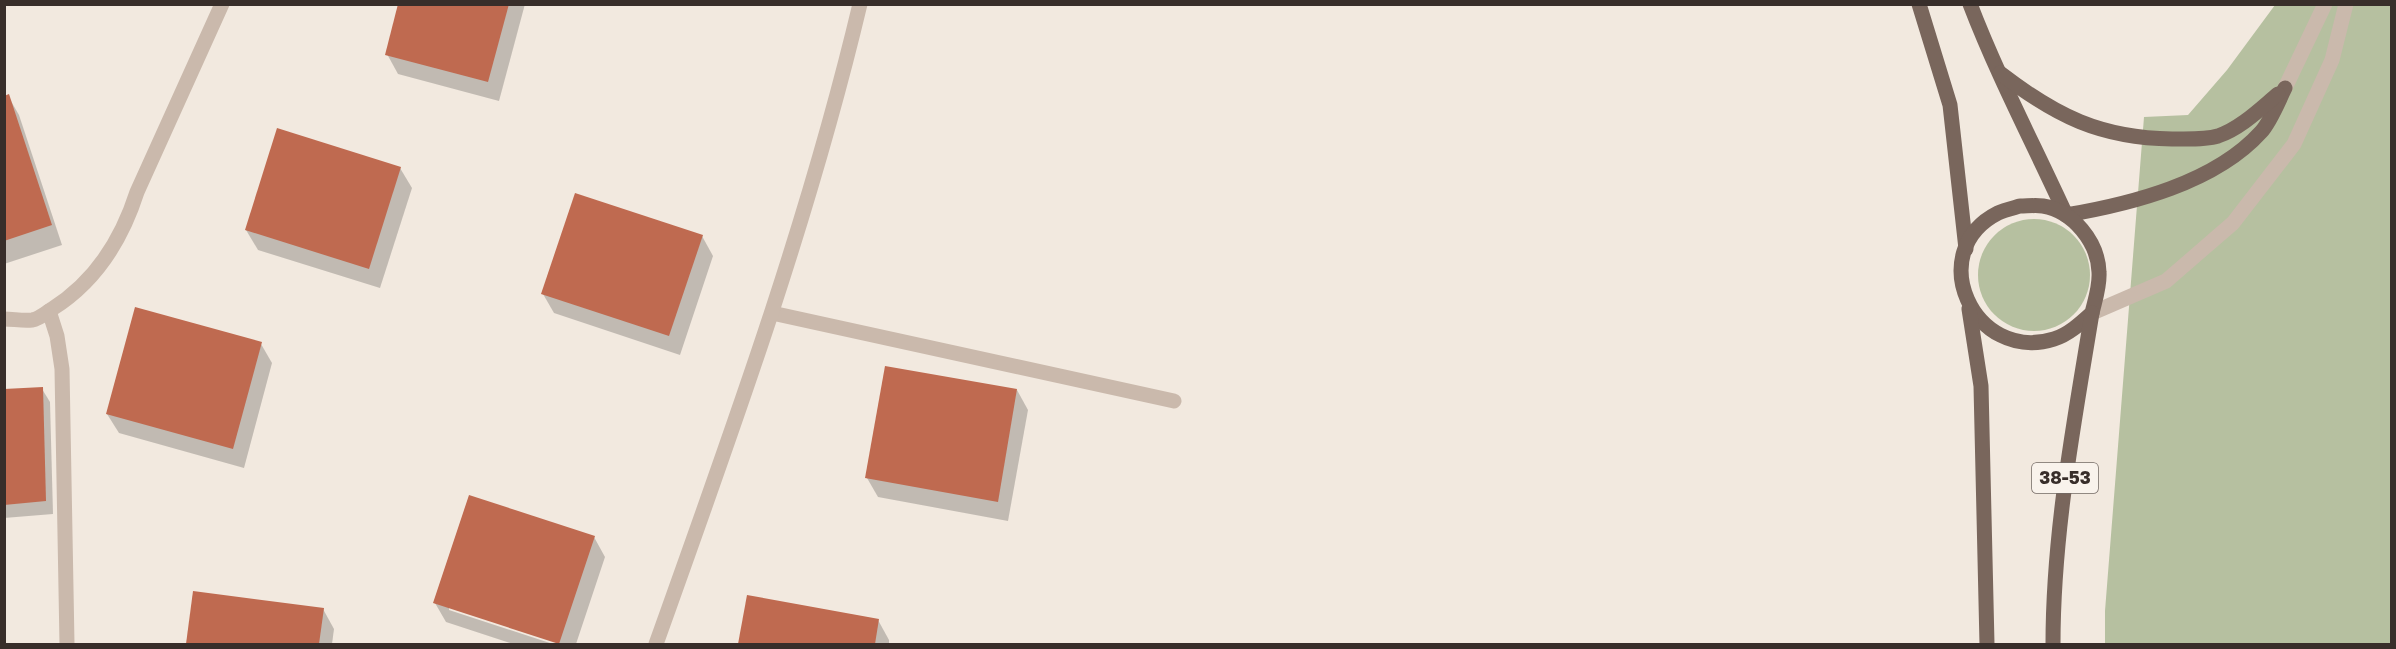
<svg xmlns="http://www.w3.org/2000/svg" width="2396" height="649" font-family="'Golos Text',sans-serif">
<rect width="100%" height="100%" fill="#f2e9df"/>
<g fill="#b6c0a0">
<path d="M 2275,5 L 2391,5 L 2391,644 L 2105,644 L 2105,611 L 2144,117 L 2188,115 L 2227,70 Z"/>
<circle cx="2034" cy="275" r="56"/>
</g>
<g fill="#0003">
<path d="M 400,4 L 525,4 L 499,101 L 398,74 L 387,54 Z"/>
<path d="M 8,96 L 19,115 L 62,245 L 4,264 L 4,97 Z"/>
<path d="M 400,168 L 412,188 L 380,288 L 258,250 L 246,230 Z"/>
<path d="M 702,236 L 713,256 L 680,355 L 554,313 L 543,294 Z"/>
<path d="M 261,344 L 272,363 L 244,468 L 119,433 L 107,414 Z"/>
<path d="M 42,389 L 50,402 L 53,514 L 4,518 L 4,390 Z"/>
<path d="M 1017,390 L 1028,410 L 1008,521 L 878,497 L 867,478 Z"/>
<path d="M 594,537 L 605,557 L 576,644 L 563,644 L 449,607 L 449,610 L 553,644 L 513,644 L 446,622 L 435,603 Z"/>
<path d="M 194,592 L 323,609 L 334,629 L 332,644 L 187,644 Z"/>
<path d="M 748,597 L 878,620 L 889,640 L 889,644 L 739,644 Z"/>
</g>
<g fill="#bf6a50">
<path d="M 398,4 L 509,4 L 488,82 L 385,55 Z"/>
<path d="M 9,94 L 52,225 L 4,241 L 4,96 Z"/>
<path d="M 277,128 L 401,167 L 369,269 L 245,230 Z"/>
<path d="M 575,193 L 703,235 L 669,336 L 541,294 Z"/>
<path d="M 135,307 L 262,342 L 233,449 L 106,414 Z"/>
<path d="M 885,366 L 1017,389 L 998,502 L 865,478 Z"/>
<path d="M 43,387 L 46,501 L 4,505 L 4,389 Z"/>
<path d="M 469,495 L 595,536 L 559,644 L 433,603 Z"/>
<path d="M 193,591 L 324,608 L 319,644 L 186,644 Z"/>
<path d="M 747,595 L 879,619 L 875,644 L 738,644 Z"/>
</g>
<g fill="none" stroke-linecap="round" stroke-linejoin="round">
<g stroke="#cab9ac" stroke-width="15">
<path d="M 2285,88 L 2325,4"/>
<path d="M 49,311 L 57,336 L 62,369 L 67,644"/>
<path d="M 772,313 L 1174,401"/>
<path d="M 2092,313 L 2166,281 L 2233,223 L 2294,144 L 2332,60 L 2346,4"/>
<path d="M 4,319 C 13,319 23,321 32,320 C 39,319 46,313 52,309 C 95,282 122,239 137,192 L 222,4"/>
<path d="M 656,644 C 731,434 808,223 860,4"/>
</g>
<g stroke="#79665c" stroke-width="15">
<path d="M 1919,4 L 1950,105 L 1966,249"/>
<path d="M 1970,4 C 1998,77 2034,145 2066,215 C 2131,204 2215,183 2261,132 C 2271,121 2278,102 2285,88"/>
<path d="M 2000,73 C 2056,116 2100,138 2172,139 C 2186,139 2205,140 2218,136 C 2241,128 2260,109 2278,94"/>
<path d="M 2020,206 C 2027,206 2036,205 2043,206 C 2073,211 2098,242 2099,272 C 2100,286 2095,300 2092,313 C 2081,323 2068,335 2054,339 C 1973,364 1923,251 1998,213 C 2004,210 2013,208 2020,206 Z"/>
<path d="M 1969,309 L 1981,386 L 1987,644"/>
<path d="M 2053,644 C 2053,533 2074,423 2092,313"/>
</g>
</g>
<g text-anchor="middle" stroke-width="4.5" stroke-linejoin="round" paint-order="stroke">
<rect fill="#f9f3ec" stroke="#726964" stroke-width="1.5" x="2032" y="463" width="66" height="30" rx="4.5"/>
<g font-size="18" font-weight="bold" fill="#382e2a">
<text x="2065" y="484">38-53</text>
</g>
</g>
<rect width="2396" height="649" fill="none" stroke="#382e2a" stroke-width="12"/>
</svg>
